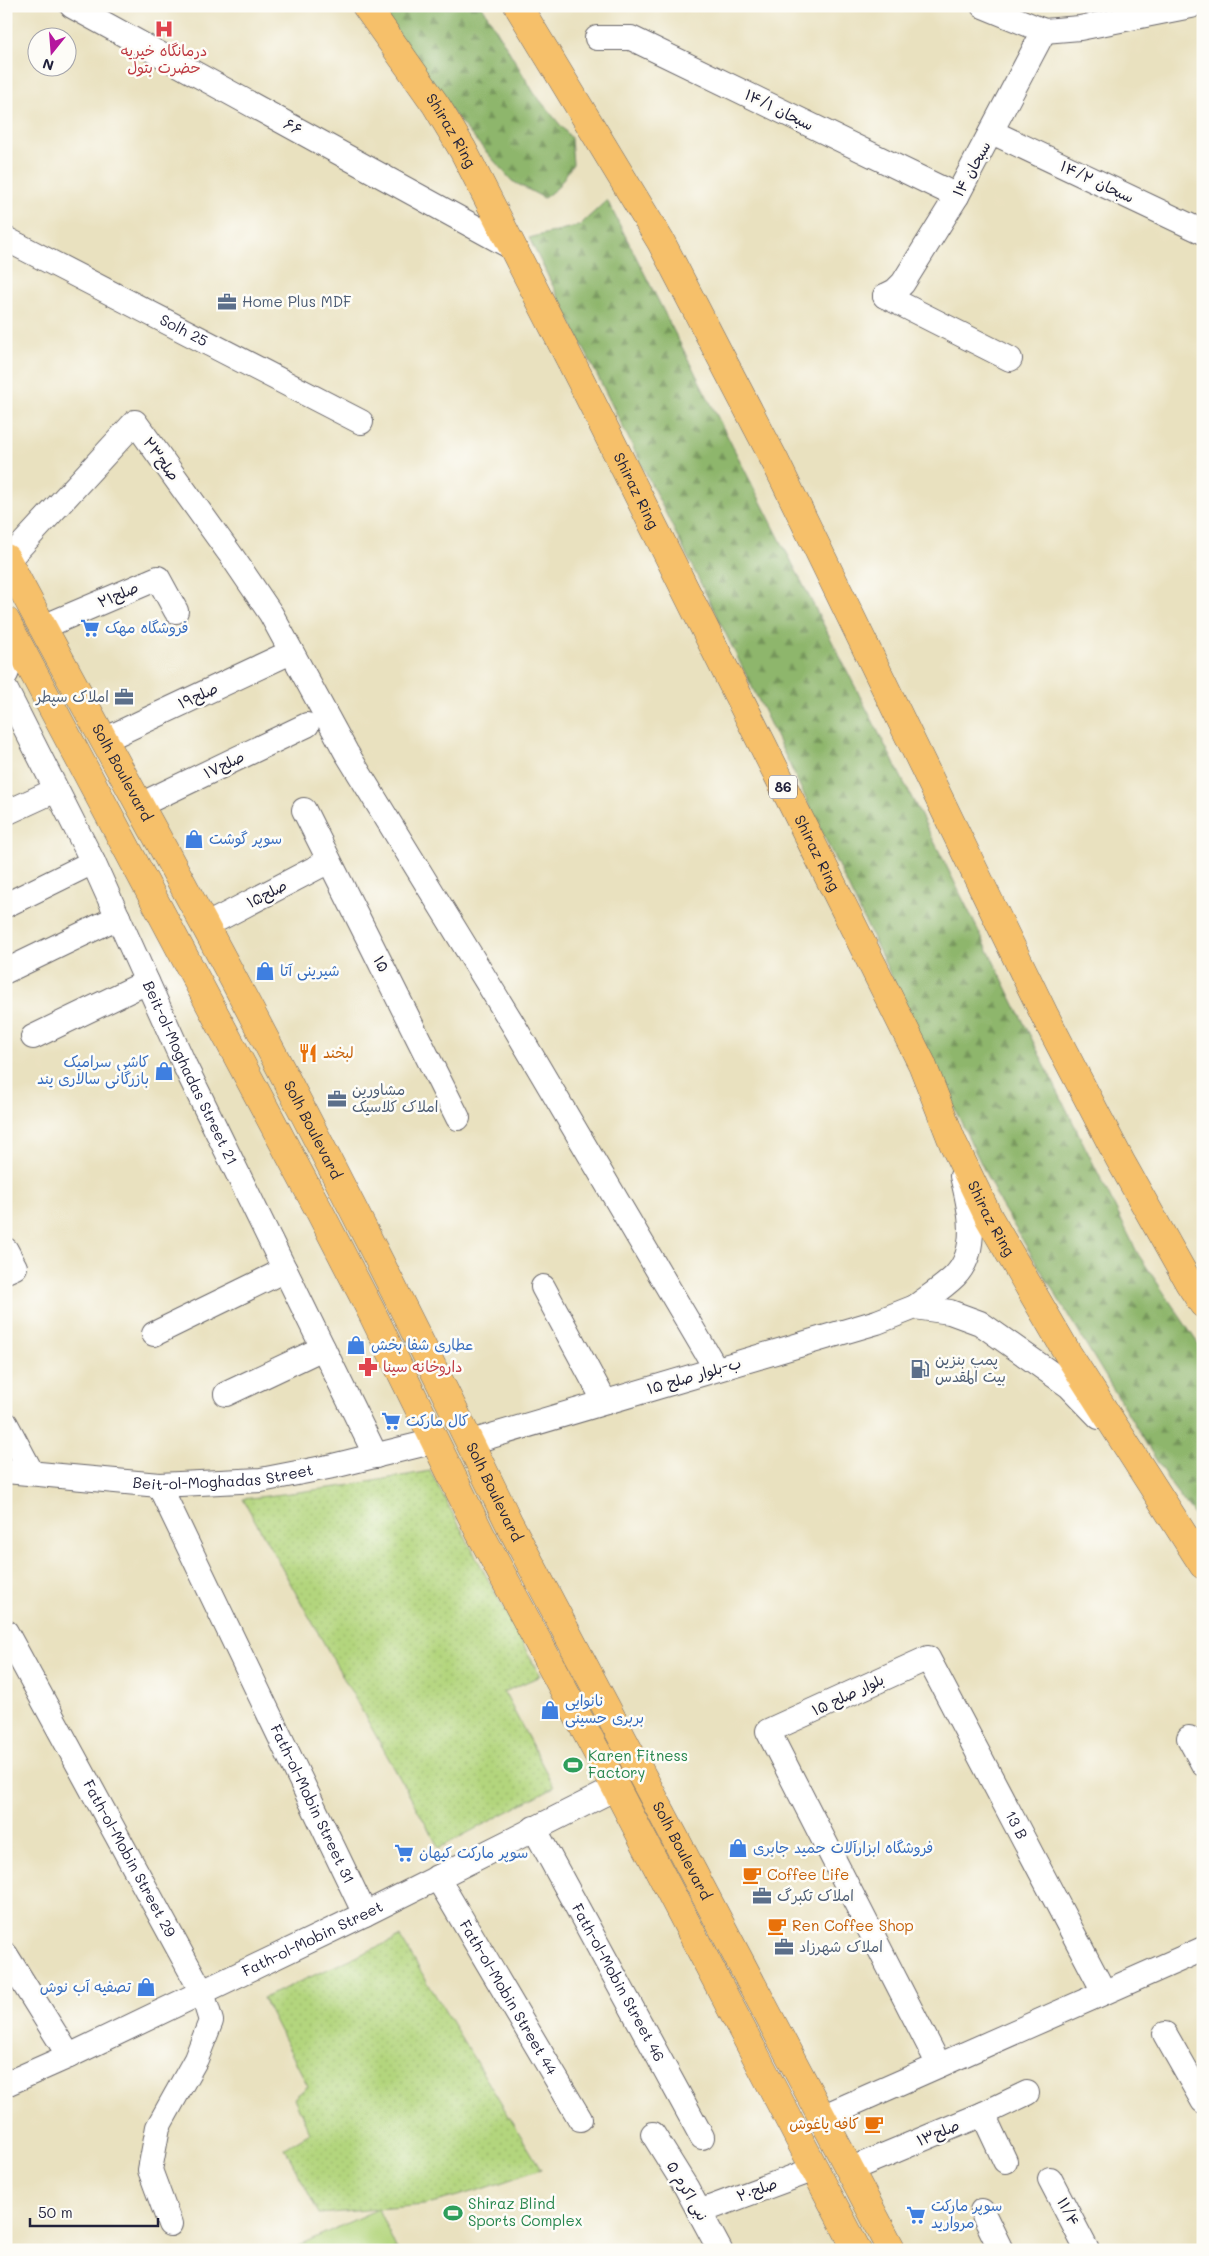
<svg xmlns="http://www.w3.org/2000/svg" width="1209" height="2256" font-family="Mali,'Playpen Sans Arabic',sans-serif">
<defs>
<pattern id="green-dots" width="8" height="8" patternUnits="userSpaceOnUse" patternTransform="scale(1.25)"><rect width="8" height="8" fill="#b3d57d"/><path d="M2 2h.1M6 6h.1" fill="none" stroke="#9ab76d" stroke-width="1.8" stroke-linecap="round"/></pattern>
<pattern id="forest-firs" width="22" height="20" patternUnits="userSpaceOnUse" patternTransform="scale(1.25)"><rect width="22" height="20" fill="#8eb66c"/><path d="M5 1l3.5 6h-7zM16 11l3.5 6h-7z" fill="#74945a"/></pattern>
</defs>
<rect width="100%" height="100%" fill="#fdfcf7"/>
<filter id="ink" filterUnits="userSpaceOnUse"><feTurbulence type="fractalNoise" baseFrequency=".02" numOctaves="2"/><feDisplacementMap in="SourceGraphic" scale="10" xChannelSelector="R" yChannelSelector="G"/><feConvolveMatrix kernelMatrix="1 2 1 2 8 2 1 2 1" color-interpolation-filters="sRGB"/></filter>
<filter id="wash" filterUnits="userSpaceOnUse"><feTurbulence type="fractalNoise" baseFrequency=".0096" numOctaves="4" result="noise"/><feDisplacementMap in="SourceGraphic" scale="20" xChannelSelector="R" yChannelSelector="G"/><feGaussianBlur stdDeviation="1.12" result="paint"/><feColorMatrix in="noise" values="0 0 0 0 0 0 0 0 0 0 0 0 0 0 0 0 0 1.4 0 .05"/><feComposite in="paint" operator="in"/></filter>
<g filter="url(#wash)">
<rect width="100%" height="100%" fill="#e9e1bf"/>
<g fill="url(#green-dots)" stroke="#6a7c5c">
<path d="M 430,1471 L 540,1676 L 504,1692 L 554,1787 L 439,1848 L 243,1499 L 345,1486 Z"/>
<path d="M 400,1937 L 541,2169 L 480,2190 L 424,2205 L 319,2214 L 285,2148 L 310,2133 L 294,2098 L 308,2086 L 263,1998 Z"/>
</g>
<g fill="url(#forest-firs)" stroke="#586c54">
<path d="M 379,6 L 482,6 L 534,93 L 571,138 L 573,164 L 557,188 L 544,198 L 512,181 L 459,121 Z"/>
<path d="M 607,200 L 942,857 L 1138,1254 L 1203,1351 L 1203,1527 L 1172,1486 L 1000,1203 L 760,703 L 529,238 L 580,225 Z"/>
</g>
<path fill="#b3d57d" stroke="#6a7c5c" d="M 378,2209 L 397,2250 L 288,2250 Z"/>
</g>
<g filter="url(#ink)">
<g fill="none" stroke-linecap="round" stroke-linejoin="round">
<g stroke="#686569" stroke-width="26">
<g id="minor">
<path d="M 72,6 L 513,248"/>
<path d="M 983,6 L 1044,31 L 1080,28 L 1191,6"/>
<path d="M 597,38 L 631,38 L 957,196"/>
<path d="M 992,132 L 1203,232"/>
<path id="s1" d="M 6,239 L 361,422"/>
<path d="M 885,296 L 895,291 L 903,283 L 957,196 L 1044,31"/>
<path d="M 885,296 L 1010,359"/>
<path d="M 7,561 L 135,422 L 233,558 L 271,614 L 346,752 L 514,1026 L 716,1369"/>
<path d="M 43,627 L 158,578 L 176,611"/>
<path d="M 6,639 L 18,645 L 6,674"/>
<path id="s2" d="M 6,690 L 93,862 L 185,1066 L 376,1456"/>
<path d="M 104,740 L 291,652"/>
<path d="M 140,805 L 307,725"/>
<path d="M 304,810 L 458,1118"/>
<path d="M 6,813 L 56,790"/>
<path d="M 6,905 L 93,862"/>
<path d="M 205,926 L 329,861"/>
<path d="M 6,971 L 118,917"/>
<path d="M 33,1037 L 147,982"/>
<path d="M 962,1176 C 970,1207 980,1250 955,1276 C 943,1288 928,1297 915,1307 L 950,1312 L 980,1323 L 1069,1386 L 1099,1417"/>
<path d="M 6,1250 L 15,1267 L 6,1271"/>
<path d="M 543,1287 L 605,1402"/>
<path d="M 154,1334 L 285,1270"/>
<path d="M 226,1394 L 323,1348"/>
<path d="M 6,1424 L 32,1473"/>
<path d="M 471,1442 L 877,1322 L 915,1307"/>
<path id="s3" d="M 6,1471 L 159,1485 L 261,1480 L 333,1466 L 435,1441"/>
<path id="s4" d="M 159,1485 L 365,1914"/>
<path id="s5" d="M 6,1632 L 202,1992 L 211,2021 L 196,2059 L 158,2127 L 150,2170 L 170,2224"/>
<path d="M 1189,1738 L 1203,1764"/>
<path id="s6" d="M 534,1828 L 702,2137"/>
<path id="s7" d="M 437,1877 L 580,2119"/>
<path d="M 6,1955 L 69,2056"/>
<path d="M 1165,2034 L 1203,2101"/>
<path id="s8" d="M 939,2065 L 768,1731 L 928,1658 L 1104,1992"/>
<path id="s9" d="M 6,2084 L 69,2056 L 365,1914 L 616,1788"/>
<path d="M 983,2114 L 1005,2161"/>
<path d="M 822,2117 L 1203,1949"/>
<path d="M 653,2134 L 686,2187 L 720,2250"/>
<path d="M 849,2170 L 983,2114 L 1027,2093"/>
<path d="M 1050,2179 L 1087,2250"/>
<path d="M 982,2211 L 1001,2250"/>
<path d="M 699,2212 L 815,2169"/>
</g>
</g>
<g stroke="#686569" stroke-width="29">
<g id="major">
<path id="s10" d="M 6,558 C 70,681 139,802 204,924 C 310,1121 411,1321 509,1523 L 892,2250"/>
<path d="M 6,621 L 321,1214 L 371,1311 L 480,1533 L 616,1788 L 857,2250"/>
</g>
</g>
<g stroke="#686569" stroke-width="29">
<g id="highway">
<path id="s11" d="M 366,6 L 436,105 L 463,150 L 583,385 L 922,1064 L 953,1143 L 989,1218 L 1068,1354 L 1203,1565"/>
<path d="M 518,6 L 661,242 L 776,463 L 1045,1016 L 1120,1160 L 1189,1283 L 1203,1304"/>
</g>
</g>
<use href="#minor" stroke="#fff" stroke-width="24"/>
<use href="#major" stroke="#f6c06b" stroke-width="28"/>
<use href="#highway" stroke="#f6c06b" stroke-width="28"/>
</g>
</g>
<defs>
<g id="hospital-bare" transform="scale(1.5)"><path d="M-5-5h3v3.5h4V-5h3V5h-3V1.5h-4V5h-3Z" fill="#e0444e" stroke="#fdfcf7" stroke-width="2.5" paint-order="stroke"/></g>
<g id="office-bare" transform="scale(1.5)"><path d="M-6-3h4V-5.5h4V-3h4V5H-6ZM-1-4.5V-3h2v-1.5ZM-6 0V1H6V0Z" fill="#5c6f8a" stroke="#fdfcf7" stroke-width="2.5" paint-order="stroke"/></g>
<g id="supermarket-bare" transform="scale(1.5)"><path d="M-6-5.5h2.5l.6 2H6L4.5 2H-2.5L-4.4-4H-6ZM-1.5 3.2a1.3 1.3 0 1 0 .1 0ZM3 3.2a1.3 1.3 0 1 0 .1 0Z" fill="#3f7fe0" stroke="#fdfcf7" stroke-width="2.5" paint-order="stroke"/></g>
<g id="shop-bare" transform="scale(1.5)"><path d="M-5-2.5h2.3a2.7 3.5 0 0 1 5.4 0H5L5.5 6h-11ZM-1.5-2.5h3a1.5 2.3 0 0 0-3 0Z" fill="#3f7fe0" stroke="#fdfcf7" stroke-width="2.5" paint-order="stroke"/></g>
<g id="restaurant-bare" transform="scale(1.5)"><path d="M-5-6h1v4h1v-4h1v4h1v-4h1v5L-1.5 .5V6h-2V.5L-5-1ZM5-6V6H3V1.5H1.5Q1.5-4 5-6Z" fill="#e8710a" stroke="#fdfcf7" stroke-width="2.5" paint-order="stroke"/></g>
<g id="pharmacy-bare" transform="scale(1.5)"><path d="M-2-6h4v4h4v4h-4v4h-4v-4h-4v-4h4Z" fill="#e0444e" stroke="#fdfcf7" stroke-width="2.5" paint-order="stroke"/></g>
<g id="fuel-bare" transform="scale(1.5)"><path d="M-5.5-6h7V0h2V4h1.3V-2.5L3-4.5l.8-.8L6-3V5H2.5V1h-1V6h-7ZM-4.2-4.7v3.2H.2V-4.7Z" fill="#5c6f8a" stroke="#fdfcf7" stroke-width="2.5" paint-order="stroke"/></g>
<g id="stadium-bare" transform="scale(1.5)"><path d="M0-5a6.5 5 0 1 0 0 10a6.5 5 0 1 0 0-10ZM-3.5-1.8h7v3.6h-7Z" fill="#2e9e5b" stroke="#fdfcf7" stroke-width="2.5" paint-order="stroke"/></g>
<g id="cafe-bare" transform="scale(1.5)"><path d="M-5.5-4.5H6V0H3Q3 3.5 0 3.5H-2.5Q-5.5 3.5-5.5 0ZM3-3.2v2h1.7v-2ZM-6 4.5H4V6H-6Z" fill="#e8710a" stroke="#fdfcf7" stroke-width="2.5" paint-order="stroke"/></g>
</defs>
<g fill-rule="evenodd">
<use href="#hospital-bare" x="164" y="29"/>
<use href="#office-bare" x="227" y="302"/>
<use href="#supermarket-bare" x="90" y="628"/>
<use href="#office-bare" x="124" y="697"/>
<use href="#shop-bare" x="194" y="839"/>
<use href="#shop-bare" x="265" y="971"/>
<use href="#restaurant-bare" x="308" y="1053"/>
<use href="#shop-bare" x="164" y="1071"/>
<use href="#office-bare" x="337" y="1099"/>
<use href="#shop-bare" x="356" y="1345"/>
<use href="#pharmacy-bare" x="368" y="1367"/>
<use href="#fuel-bare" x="920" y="1369"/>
<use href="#supermarket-bare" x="391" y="1421"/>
<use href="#shop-bare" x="550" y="1710"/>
<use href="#stadium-bare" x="573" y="1765"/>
<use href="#shop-bare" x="738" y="1848"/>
<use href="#supermarket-bare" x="404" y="1853"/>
<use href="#cafe-bare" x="752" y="1875"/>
<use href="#office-bare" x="762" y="1896"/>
<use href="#cafe-bare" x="777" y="1926"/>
<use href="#office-bare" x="784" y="1947"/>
<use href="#shop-bare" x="146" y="1987"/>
<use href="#cafe-bare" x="874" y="2124"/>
<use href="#stadium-bare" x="453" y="2213"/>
<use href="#supermarket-bare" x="916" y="2215"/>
</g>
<g text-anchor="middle" stroke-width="5" stroke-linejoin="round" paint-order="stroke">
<rect fill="#fdfcf7" stroke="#646373" stroke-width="1" x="769" y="775.5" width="28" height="23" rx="4"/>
<g font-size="14" font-weight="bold" fill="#22223b">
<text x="783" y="792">86</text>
</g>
<g font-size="15" fill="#be3a42" stroke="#fdfcf7">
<text x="164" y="56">درمانگاه خیریه<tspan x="164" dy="17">حضرت بتول</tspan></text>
<text x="383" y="1372" text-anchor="start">داروخانه سینا</text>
</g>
<g font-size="15" fill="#22223b" stroke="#fdfcf7">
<text transform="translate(779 110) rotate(26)" y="5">سبحان ۱۴/۱</text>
<text transform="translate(293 127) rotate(29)" y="5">۶۶</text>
<text dy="5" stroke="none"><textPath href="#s11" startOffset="151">Shiraz Ring</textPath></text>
<text transform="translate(972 169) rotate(-61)" y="5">سبحان ۱۴</text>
<text transform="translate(1097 182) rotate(25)" y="5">سبحان ۱۴/۲</text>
<text dy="5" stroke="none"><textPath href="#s1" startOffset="200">Solh 25</textPath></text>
<text transform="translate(161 459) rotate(54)" y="5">صلح۲۳</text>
<text dy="5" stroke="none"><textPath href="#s11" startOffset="556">Shiraz Ring</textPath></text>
<text transform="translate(118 595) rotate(-23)" y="5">صلح۲۱</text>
<text transform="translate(198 696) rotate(-25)" y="5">صلح۱۹</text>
<text transform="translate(224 765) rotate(-26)" y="5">صلح۱۷</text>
<text dy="5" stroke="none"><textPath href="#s10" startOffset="244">Solh Boulevard</textPath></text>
<text dy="5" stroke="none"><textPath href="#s11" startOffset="961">Shiraz Ring</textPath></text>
<text transform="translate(267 894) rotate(-27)" y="5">صلح۱۵</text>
<text transform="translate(381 964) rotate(63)" y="5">۱۵</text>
<text dy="5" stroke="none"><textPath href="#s2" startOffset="425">Beit-ol-Moghadas Street 21</textPath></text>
<text dy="5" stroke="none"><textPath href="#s10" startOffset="649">Solh Boulevard</textPath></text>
<text dy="5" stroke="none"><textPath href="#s11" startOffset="1366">Shiraz Ring</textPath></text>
<text transform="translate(694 1376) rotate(-16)" y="5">۱۵ ب-بلوار صلح</text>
<text dy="5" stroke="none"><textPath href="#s3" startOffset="218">Beit-ol-Moghadas Street</textPath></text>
<text dy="5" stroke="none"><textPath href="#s10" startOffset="1054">Solh Boulevard</textPath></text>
<text transform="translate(848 1695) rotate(-25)" y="5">بلوار صلح ۱۵</text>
<text dy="5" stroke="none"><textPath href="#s4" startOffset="354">Fath-ol-Mobin Street 31</textPath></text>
<text dy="5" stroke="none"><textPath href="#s8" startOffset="740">13 B</textPath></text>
<text dy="5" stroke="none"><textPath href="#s10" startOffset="1459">Solh Boulevard</textPath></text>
<text dy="5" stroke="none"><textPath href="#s5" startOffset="258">Fath-ol-Mobin Street 29</textPath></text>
<text dy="5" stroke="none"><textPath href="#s9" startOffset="339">Fath-ol-Mobin Street</textPath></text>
<text dy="5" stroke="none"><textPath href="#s6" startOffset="176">Fath-ol-Mobin Street 46</textPath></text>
<text dy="5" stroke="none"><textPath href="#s7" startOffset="140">Fath-ol-Mobin Street 44</textPath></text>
<text transform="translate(938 2133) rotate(-23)" y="5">صلح۱۳</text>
<text transform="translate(757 2190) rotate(-20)" y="5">صلح۲۰</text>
<text transform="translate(687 2191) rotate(60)" y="5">نبی اکرم ۵</text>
<text transform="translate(1068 2212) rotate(63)" y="5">۱۱/۴</text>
</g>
<g font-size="15" fill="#4e5e75" stroke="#fdfcf7" text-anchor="start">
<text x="242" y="307">Home Plus MDF</text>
<text x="109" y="702" text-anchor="end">املاک سپطر</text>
<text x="352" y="1095">مشاورین<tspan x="352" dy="17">املاک کلاسیک</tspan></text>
<text x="935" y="1365">پمپ بنزین<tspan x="935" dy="17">بیت المقدس</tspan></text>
<text x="777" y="1901">املاک تکبرگ</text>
<text x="799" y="1952">املاک شهرزاد</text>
</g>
<g font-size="15" fill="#366cbe" stroke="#fdfcf7" text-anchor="start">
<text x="105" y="633">فروشگاه مهک</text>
<text x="209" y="844">سوپر گوشت</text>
<text x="280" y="976">شیرینی آتا</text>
<text x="149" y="1067" text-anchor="end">کاشی سرامیک<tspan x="149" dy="17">بازرگانی سالاری یند</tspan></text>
<text x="371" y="1350">عطاری شفا بخش</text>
<text x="406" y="1426">کال مارکت</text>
<text x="565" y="1706">نانوایی<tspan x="565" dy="17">بربری حسینی</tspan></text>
<text x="753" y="1853">فروشگاه ابزارآلات حمید جابری</text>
<text x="419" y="1858">سوپر مارکت کیهان</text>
<text x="131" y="1992" text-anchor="end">تصفیه آب نوش</text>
<text x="931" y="2211">سوپر مارکت<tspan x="931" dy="17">مروارید</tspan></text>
</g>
<g font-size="15" fill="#c56008" stroke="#fdfcf7" text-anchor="start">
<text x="323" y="1058">لبخند</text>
<text x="767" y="1880">Coffee Life</text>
<text x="792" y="1931">Ren Coffee Shop</text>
<text x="859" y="2129" text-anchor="end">کافه یاغوش</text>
</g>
<g font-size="15" fill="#27864d" stroke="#fdfcf7" text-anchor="start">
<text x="588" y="1761">Karen Fitness<tspan x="588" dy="17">Factory</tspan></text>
<text x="468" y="2209">Shiraz Blind<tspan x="468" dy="17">Sports Complex</tspan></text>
</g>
</g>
<rect width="1209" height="2256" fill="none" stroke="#fdfcf7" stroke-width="25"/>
<g transform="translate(52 52) rotate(197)"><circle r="24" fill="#fdfcf7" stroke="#a5a5ac"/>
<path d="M0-4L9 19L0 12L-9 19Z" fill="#b5179e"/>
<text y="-8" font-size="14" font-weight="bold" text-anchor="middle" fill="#22223b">N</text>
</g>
<path d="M30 2218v8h128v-8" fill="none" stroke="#22223b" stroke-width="2.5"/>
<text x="38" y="2218" font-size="15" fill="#22223b" stroke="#fdfcf7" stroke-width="4" paint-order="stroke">50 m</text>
</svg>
